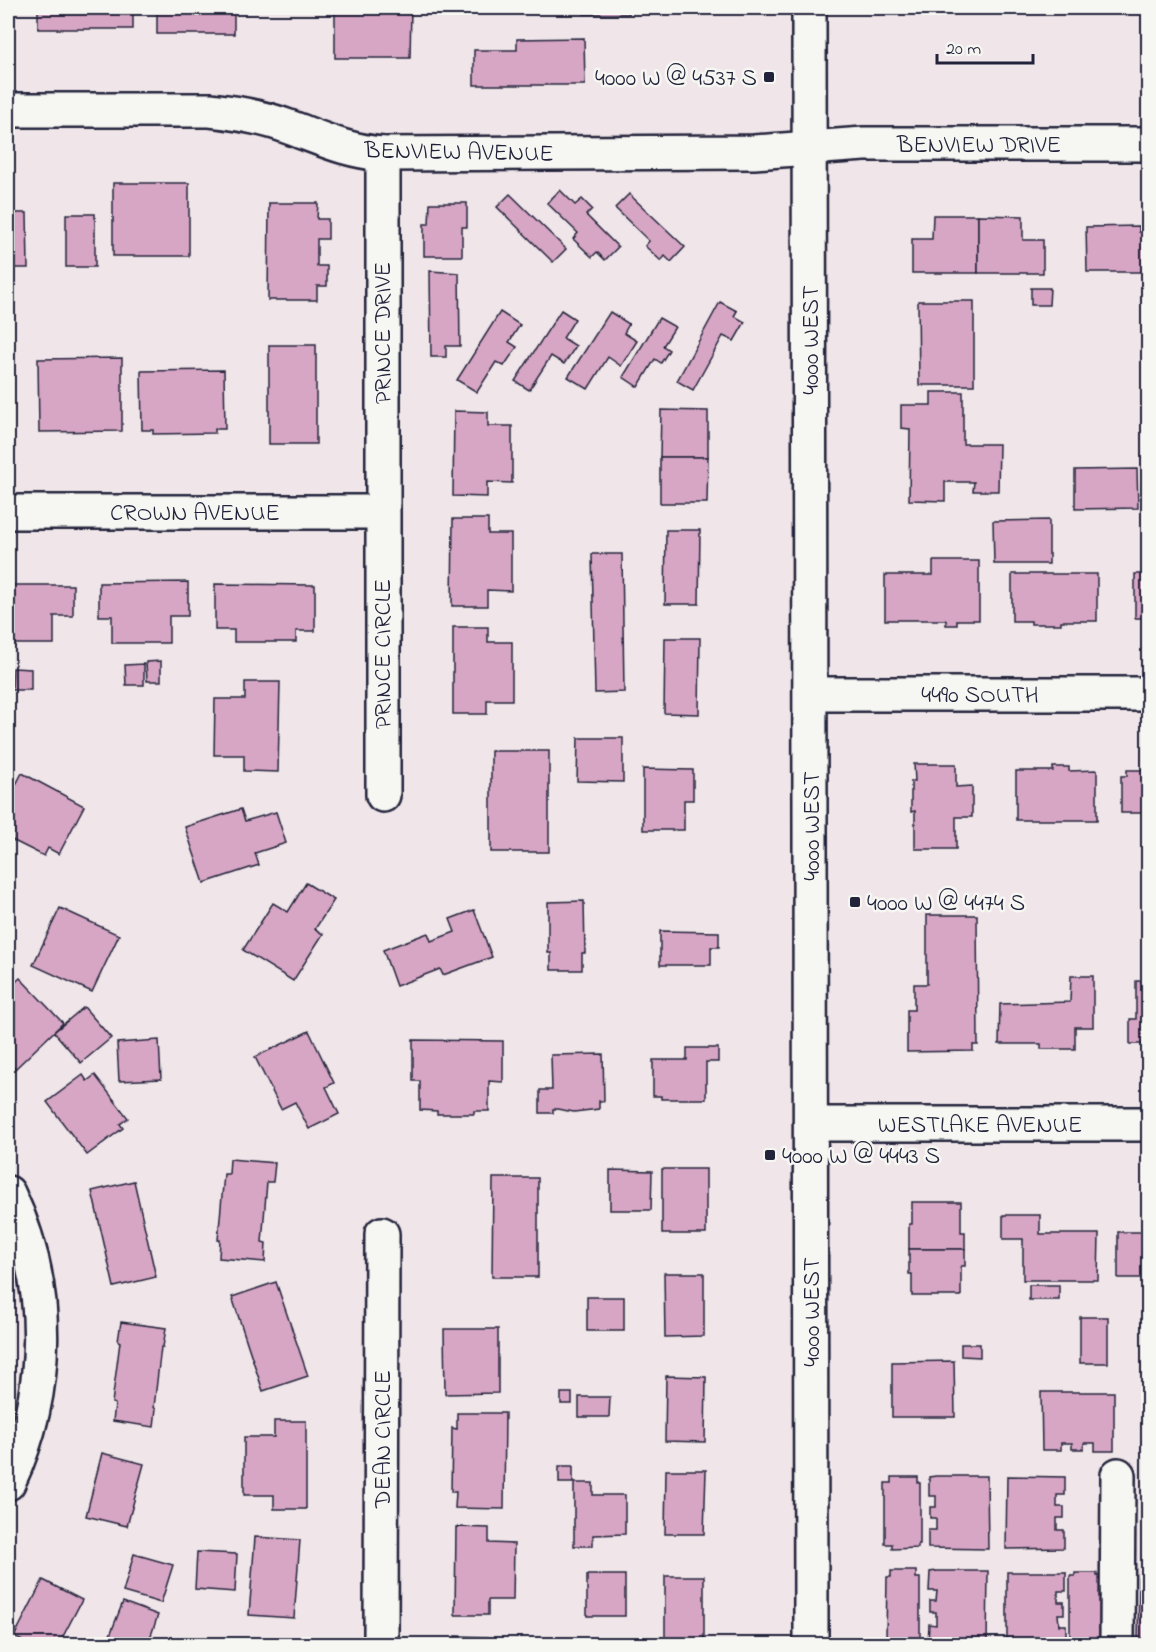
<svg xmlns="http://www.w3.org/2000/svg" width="1156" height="1652" font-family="'Indie Flower',sans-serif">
<rect width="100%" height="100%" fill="#f0e6e9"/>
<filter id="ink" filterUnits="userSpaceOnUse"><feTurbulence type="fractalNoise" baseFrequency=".0167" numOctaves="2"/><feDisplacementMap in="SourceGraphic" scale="12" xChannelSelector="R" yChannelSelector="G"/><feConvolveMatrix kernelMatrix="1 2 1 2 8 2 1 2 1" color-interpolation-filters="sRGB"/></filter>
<g filter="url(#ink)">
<g fill="#d7a6c4" stroke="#22223b" stroke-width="1.5">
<rect x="38" y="8" width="95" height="21"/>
<rect x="157" y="8" width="77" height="26"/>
<path d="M 335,8 L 411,8 L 410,58 L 335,58 Z"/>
<rect x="584" y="8" width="45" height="6"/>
<path d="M 584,38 L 585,85 L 474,85 L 474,50 L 517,50 L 517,39 Z"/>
<rect x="113" y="183" width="76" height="73"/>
<path d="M 560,190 L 575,205 L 582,199 L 592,209 L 586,215 L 618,247 L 605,260 L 597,252 L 592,257 L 573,239 L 578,233 L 547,203 Z"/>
<path d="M 510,194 L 566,249 L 553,262 L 497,207 Z"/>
<path d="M 629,194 L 685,247 L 671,262 L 665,256 L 661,261 L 645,246 L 649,241 L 615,208 Z"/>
<path d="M 269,203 L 318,203 L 317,219 L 328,219 L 328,239 L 317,239 L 317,266 L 327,266 L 327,286 L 317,286 L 317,300 L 268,300 Z"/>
<path d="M 430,203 L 467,203 L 467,227 L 462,227 L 462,256 L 424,256 L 424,224 L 429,224 Z"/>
<path d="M 8,213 L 27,213 L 28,268 L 8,268 Z"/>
<rect x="66" y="214" width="29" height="53"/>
<path d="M 933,215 L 978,215 L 978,273 L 912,273 L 912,239 L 932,239 Z"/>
<path d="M 978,215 L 1023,216 L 1023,240 L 1043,240 L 1043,273 L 978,273 Z"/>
<path d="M 1139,226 L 1139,232 L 1148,232 L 1148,272 L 1087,272 L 1086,227 Z"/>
<path d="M 430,271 L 459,273 L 460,346 L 446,346 L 446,357 L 431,357 Z"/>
<path d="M 1031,288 L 1050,288 L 1049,305 L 1031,305 Z"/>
<path d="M 918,301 L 974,301 L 974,385 L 919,385 Z"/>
<path d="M 720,302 L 737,311 L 734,316 L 745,322 L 734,341 L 723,336 L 693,390 L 677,381 Z"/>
<path d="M 561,310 L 575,319 L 563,338 L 576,346 L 564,364 L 551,356 L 529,390 L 515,381 Z"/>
<path d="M 500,312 L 520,325 L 509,342 L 517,347 L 504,366 L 496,362 L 477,392 L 457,380 Z"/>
<path d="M 610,312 L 629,324 L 624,333 L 637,341 L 621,366 L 608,357 L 588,389 L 568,377 Z"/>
<path d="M 659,318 L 675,327 L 663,346 L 669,350 L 661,363 L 655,359 L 638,387 L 623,377 Z"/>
<path d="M 8,340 L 12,340 L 11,430 L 8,430 Z"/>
<rect x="269" y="345" width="47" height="99"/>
<path d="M 122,358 L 122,431 L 39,432 L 38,359 Z"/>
<path d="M 224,370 L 225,429 L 215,429 L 215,433 L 153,434 L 153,430 L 142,430 L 141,371 Z"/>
<path d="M 931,392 L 963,392 L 963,444 L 999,444 L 998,491 L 973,491 L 974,482 L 945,482 L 945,501 L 909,500 L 910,429 L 901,428 L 901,405 L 931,405 Z"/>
<path d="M 661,410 L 708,411 L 708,457 L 660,457 Z"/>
<path d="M 454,411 L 488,412 L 488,426 L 512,426 L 512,483 L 487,482 L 487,497 L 453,496 Z"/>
<path d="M 660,457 L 708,457 L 707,503 L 660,503 Z"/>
<path d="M 1137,469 L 1138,508 L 1075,509 L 1075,470 Z"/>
<path d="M 1148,469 L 1148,492 L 1145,492 L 1144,470 Z"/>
<path d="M 453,519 L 488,519 L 488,534 L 511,534 L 511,591 L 487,590 L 487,606 L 452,606 Z"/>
<path d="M 1049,520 L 1049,564 L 994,564 L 993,521 Z"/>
<path d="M 666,530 L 700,530 L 699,604 L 665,604 Z"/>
<path d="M 592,554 L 622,554 L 624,692 L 595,693 Z"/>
<path d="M 933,561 L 979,561 L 979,620 L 957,620 L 957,625 L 946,625 L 946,620 L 885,620 L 885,575 L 933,575 Z"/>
<path d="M 1012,574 L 1097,574 L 1097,621 L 1061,621 L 1061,624 L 1031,624 L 1031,621 L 1012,621 Z"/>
<rect x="1135" y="574" width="13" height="44"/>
<path d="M 188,582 L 188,616 L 169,616 L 169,643 L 112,643 L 112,616 L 99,616 L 99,583 Z"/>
<path d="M 215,584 L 315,585 L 315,631 L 296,631 L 296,642 L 234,642 L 234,630 L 215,630 Z"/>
<path d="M 8,585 L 73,585 L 73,616 L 54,616 L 54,644 L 8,644 Z"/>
<path d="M 453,627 L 488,627 L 488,642 L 512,642 L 512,700 L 487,700 L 487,714 L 453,714 Z"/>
<path d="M 665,638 L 700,638 L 699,714 L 664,713 Z"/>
<path d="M 161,661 L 161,681 L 147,681 L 146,662 Z"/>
<path d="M 144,664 L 144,685 L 126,685 L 125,665 Z"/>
<path d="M 13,668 L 31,669 L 31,690 L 12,690 Z"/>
<path d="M 245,682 L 280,682 L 278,772 L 244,771 L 244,755 L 214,755 L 215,699 L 245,699 Z"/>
<path d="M 578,738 L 623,738 L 623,782 L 577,781 Z"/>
<rect x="491" y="751" width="58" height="101"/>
<path d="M 914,764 L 956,764 L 956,787 L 972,786 L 972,817 L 956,817 L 956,849 L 915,849 L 915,811 L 911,812 L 911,781 L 915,781 Z"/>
<path d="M 1053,767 L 1069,767 L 1069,771 L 1097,770 L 1097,820 L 1016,820 L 1016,771 L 1053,771 Z"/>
<path d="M 643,769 L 693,770 L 693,800 L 684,800 L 684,830 L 643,830 Z"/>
<path d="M 1127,770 L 1148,770 L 1148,813 L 1121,813 L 1121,776 L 1127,776 Z"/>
<path d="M 22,773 L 84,806 L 59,854 L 48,848 L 44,856 L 8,838 L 8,800 Z"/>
<path d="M 241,809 L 245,821 L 276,812 L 286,843 L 255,853 L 259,865 L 204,883 L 185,827 Z"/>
<path d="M 306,883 L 334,900 L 315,929 L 323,934 L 293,981 L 243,950 L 273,903 L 288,912 Z"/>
<path d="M 584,901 L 585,953 L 582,953 L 582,970 L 551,970 L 551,953 L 548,953 L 548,902 Z"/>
<path d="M 60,908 L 119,935 L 92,992 L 33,965 Z"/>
<path d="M 474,910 L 492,957 L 443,975 L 440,969 L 396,986 L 383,950 L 428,933 L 431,941 L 455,932 L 450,919 Z"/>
<path d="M 927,915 L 977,915 L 978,1045 L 973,1045 L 973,1051 L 907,1052 L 907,1010 L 914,1010 L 914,984 L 927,984 Z"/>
<path d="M 660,931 L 719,932 L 719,947 L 711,947 L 711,965 L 660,965 Z"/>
<path d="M 1071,976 L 1093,976 L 1093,1027 L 1075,1027 L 1075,1049 L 1041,1049 L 1041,1044 L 999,1044 L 1000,1004 L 1070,1002 Z"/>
<path d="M 20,978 L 63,1023 L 15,1069 L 8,1061 L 8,989 Z"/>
<path d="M 1136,981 L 1148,981 L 1148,1044 L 1130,1044 L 1130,1019 L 1136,1019 Z"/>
<path d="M 84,1007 L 111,1038 L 81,1063 L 54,1032 Z"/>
<path d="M 309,1031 L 334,1083 L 326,1087 L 339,1114 L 309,1129 L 295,1102 L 281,1109 L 255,1057 Z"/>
<path d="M 159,1040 L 161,1079 L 119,1081 L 117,1043 Z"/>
<path d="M 413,1040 L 503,1041 L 503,1082 L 489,1081 L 489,1111 L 474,1111 L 474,1114 L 437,1114 L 437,1111 L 420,1110 L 420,1081 L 413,1081 Z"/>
<path d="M 687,1048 L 718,1048 L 718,1062 L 706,1062 L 706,1099 L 661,1099 L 661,1096 L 653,1096 L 653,1060 L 687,1060 Z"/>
<path d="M 603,1054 L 604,1101 L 599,1101 L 599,1109 L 574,1112 L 557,1109 L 553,1109 L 553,1113 L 540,1113 L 540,1090 L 552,1090 L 551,1055 Z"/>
<path d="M 83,1075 L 87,1081 L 95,1075 L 128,1118 L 120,1124 L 123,1128 L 87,1155 L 47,1102 Z"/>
<path d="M 230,1159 L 275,1163 L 273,1182 L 267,1182 L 262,1242 L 266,1243 L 265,1262 L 219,1258 L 220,1240 L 218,1240 L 224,1174 L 229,1174 Z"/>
<rect x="662" y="1169" width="44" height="65"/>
<path d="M 610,1170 L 652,1171 L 651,1210 L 610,1210 Z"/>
<path d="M 493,1178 L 538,1178 L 538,1277 L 492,1277 Z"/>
<path d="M 134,1181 L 156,1277 L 114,1287 L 92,1191 Z"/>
<path d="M 912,1202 L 961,1202 L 961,1232 L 965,1232 L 965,1249 L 909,1249 L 909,1224 L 912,1224 Z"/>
<path d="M 1003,1215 L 1040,1215 L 1040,1234 L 1099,1234 L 1098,1280 L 1023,1280 L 1023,1239 L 1003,1239 Z"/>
<rect x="1118" y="1232" width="30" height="46"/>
<path d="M 909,1249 L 965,1249 L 965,1266 L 961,1266 L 961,1296 L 912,1296 L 912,1274 L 909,1274 Z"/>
<path d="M 664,1273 L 704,1273 L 704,1336 L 665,1337 Z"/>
<path d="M 276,1282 L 308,1376 L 263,1391 L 232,1297 Z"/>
<rect x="1029" y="1285" width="30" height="15"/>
<rect x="587" y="1297" width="37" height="34"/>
<rect x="1080" y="1317" width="28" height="46"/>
<path d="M 121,1322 L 166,1328 L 163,1347 L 161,1347 L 154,1407 L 156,1408 L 154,1427 L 113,1421 L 115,1404 L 112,1403 L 120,1342 L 118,1341 Z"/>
<path d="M 444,1329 L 498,1329 L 498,1393 L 445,1394 Z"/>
<path d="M 961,1344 L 980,1344 L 980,1357 L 961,1356 Z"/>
<path d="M 954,1361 L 955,1417 L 892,1417 L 892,1362 Z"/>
<path d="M 666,1376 L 706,1377 L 705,1442 L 665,1441 Z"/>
<path d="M 1041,1392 L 1114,1392 L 1114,1451 L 1095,1451 L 1095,1443 L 1084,1443 L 1084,1449 L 1072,1449 L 1072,1443 L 1061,1443 L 1061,1450 L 1042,1450 Z"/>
<rect x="561" y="1393" width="11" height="11"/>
<path d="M 579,1397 L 610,1397 L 609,1417 L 579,1417 Z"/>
<path d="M 457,1413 L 505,1413 L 504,1509 L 455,1508 L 456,1492 L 451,1492 L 452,1428 L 457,1429 Z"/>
<path d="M 274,1421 L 306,1421 L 306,1509 L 274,1509 L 274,1495 L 244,1495 L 244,1437 L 274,1437 Z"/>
<path d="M 102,1453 L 144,1464 L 127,1526 L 86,1516 Z"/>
<rect x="559" y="1466" width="14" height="17"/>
<path d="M 666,1470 L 706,1470 L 704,1534 L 665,1534 Z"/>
<path d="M 936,1476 L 987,1476 L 988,1549 L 928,1548 L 928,1530 L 936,1530 L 936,1518 L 930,1518 L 930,1507 L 936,1507 L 936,1496 L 929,1496 L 929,1477 Z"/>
<path d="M 1007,1476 L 1065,1477 L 1065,1495 L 1057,1495 L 1057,1507 L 1064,1507 L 1064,1518 L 1057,1518 L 1057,1530 L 1064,1530 L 1064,1548 L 1006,1549 Z"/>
<path d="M 892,1477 L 918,1477 L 918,1483 L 920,1483 L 920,1544 L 918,1544 L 918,1548 L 892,1549 L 892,1544 L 885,1544 L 885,1483 L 892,1483 Z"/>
<path d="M 574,1483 L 593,1483 L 593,1495 L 625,1495 L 625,1534 L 593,1535 L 593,1546 L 574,1546 Z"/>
<path d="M 456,1527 L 489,1528 L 489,1543 L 514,1544 L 513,1600 L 488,1600 L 488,1615 L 455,1615 Z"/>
<path d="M 255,1537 L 300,1540 L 294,1618 L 249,1615 Z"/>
<path d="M 197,1552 L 237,1554 L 235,1592 L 195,1589 Z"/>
<path d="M 134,1554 L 173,1565 L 161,1603 L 123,1592 Z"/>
<path d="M 1145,1570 L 1148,1570 L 1148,1643 L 1143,1643 L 1143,1639 L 1138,1639 L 1139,1577 L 1144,1577 Z"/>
<path d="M 891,1571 L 916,1571 L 916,1578 L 920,1578 L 920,1639 L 916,1639 L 916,1644 L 891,1643 L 891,1639 L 886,1639 L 887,1577 L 891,1577 Z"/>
<path d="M 937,1571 L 988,1571 L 987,1644 L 928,1643 L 929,1624 L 936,1625 L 936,1612 L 930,1612 L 930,1601 L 936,1601 L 937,1591 L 929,1591 L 930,1572 Z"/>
<path d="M 1007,1572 L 1066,1572 L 1066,1591 L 1058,1591 L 1058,1602 L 1064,1602 L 1064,1614 L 1058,1614 L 1059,1625 L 1066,1625 L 1066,1643 L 1007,1644 Z"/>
<path d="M 1075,1573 L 1097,1573 L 1097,1576 L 1104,1576 L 1104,1638 L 1097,1638 L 1097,1643 L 1075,1643 L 1075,1638 L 1070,1638 L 1070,1576 L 1075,1576 Z"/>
<rect x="587" y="1575" width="38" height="41"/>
<rect x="665" y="1576" width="39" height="65"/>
<path d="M 43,1580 L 82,1600 L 59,1644 L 29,1644 L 14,1637 Z"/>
<path d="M 123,1602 L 158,1615 L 148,1644 L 120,1644 L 108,1640 Z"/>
<path d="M 455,1636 L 488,1637 L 488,1644 L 455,1644 Z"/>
</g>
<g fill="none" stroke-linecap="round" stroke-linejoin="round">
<g stroke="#22223b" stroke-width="38">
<g id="minor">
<path d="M 809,8 L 811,1644"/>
<path d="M 8,110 L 210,110 C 238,113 263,117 289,127 C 322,139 347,151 383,154 L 754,152 L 864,144 L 1148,144"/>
<path d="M 8,512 L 382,512"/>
<path d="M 811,694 L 1148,694"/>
<path d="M 383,795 L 383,154"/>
<path d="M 811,1124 L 1148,1124"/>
<path d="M 8,1193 C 52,1284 51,1392 8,1483"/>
<path d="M 381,1644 L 382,1234"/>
<path d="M 1117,1644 L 1118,1475"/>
</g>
</g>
<use href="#minor" stroke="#f6f6f2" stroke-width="33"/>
</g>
</g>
<g fill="#22223b" stroke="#f6f6f2" stroke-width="2">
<rect x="763" y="71" width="12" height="12" rx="3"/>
<rect x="849" y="896" width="12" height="12" rx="3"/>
<rect x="764" y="1149" width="12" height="12" rx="3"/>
</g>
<g text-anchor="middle" stroke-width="5" stroke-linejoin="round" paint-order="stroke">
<g font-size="24" fill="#22223b" stroke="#f6f6f2" text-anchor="start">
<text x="757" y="85" text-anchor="end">4000 W @ 4537 S</text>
<text x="867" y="910">4000 W @ 4474 S</text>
<text x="782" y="1163">4000 W @ 4443 S</text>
</g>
<g font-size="24" fill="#22223b" stroke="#f6f6f2">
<text x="979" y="152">BENVIEW DRIVE</text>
<text transform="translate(459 151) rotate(1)" y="8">BENVIEW AVENUE</text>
<text transform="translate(382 333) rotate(-90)" y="8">PRINCE DRIVE</text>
<text transform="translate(810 340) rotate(-90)" y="8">4000 WEST</text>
<text x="195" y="520">CROWN AVENUE</text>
<text transform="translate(382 654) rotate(-90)" y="8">PRINCE CIRCLE</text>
<text x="980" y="702">4490 SOUTH</text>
<text transform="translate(811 826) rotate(-90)" y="8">4000 WEST</text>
<text x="980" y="1132">WESTLAKE AVENUE</text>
<text transform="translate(811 1312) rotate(-90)" y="8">4000 WEST</text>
<text transform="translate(382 1439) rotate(-90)" y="8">DEAN CIRCLE</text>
</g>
</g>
<rect width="1156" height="1652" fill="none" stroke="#f6f6f2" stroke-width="30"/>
<rect x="15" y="15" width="1126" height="1622" fill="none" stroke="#22223b" stroke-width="2" filter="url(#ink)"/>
<path d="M937 54v9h96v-9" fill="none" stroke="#22223b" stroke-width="3"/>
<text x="946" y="54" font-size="18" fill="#22223b" stroke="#f6f6f2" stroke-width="4.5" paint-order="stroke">20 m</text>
</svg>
